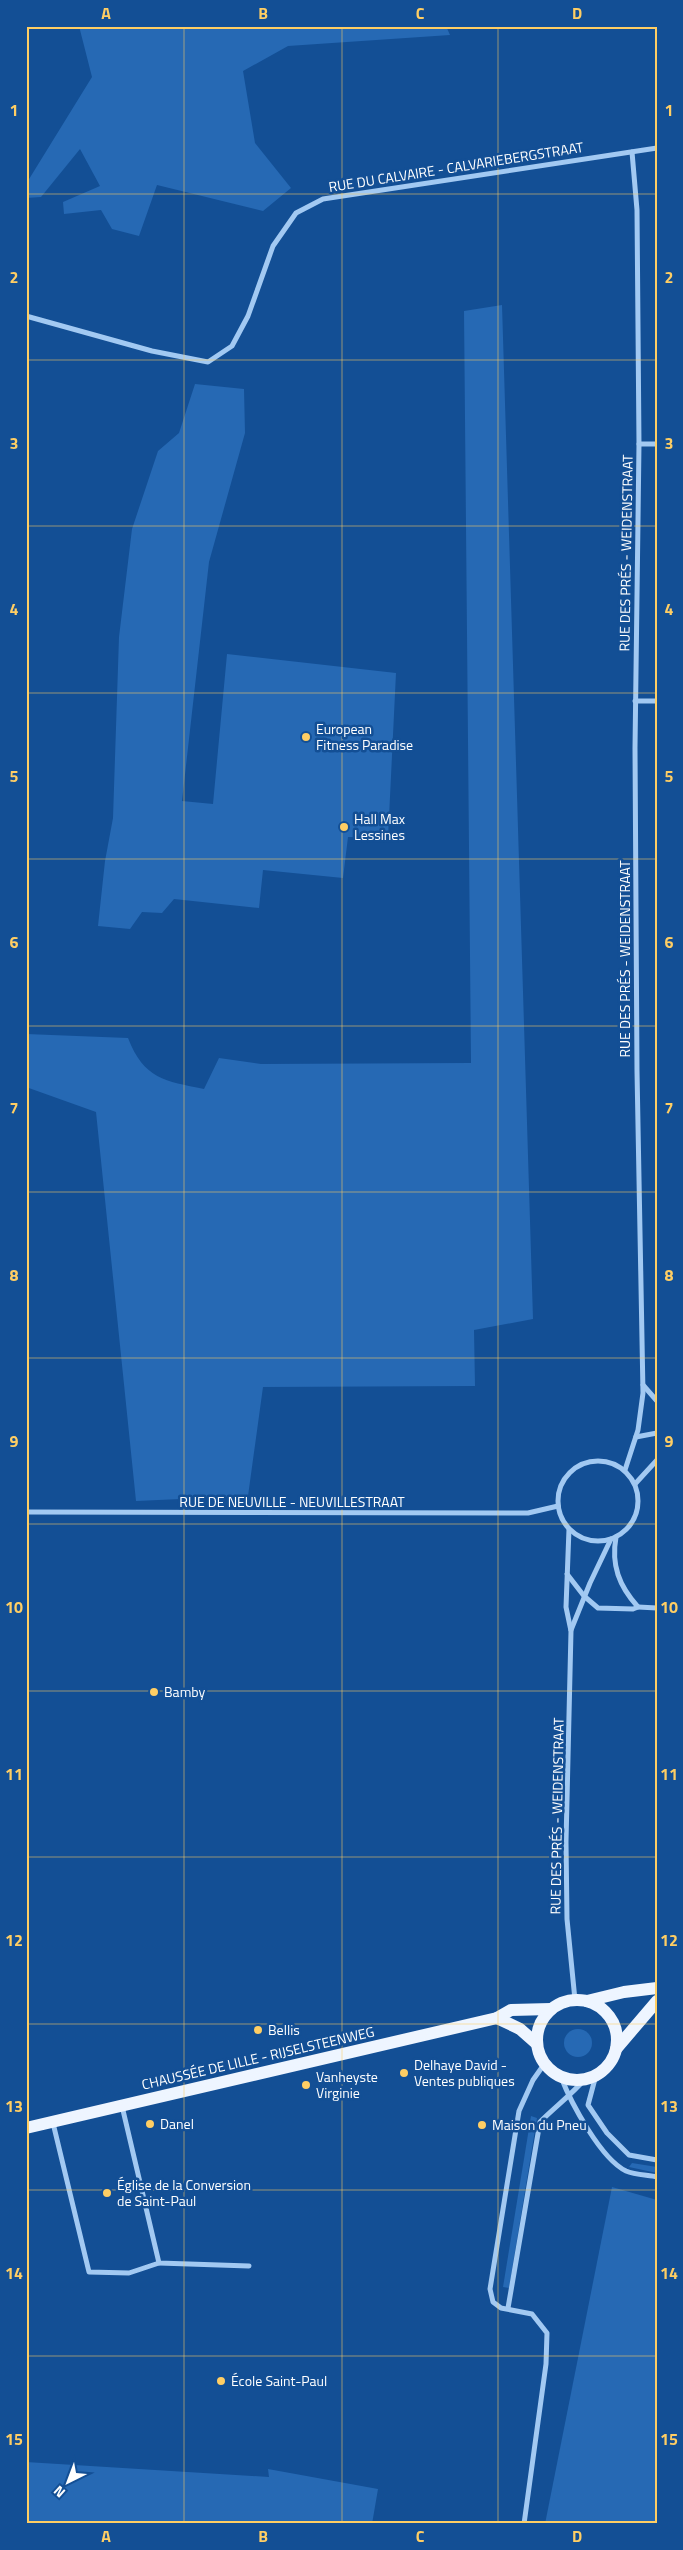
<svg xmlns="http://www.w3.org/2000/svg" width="683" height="2550" font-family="'Titillium Web',sans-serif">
<rect width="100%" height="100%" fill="#134f95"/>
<g fill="#2669b4">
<path d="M 79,26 L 446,26 L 450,35 L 288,46 L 243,71 L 255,143 L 291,188 L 263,211 L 157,185 L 139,236 L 112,229 L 101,210 L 64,214 L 63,202 L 100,186 L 80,149 L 41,197 L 26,198 L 26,184 L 92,77 Z"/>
<path d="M 502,305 L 533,1319 L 474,1330 L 475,1386 L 263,1387 L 248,1496 L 136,1501 L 96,1112 L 26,1087 L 26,1034 L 128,1038 C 144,1079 165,1081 204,1089 L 219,1058 L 261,1064 L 471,1063 L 464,311 Z"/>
<path d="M 195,384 L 244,389 L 245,433 L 209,562 L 182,801 L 213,804 L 227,654 L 396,673 L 388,838 L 348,837 L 343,878 L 263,870 L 259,908 L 174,899 L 162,913 L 142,912 L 130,929 L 98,926 L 105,861 L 113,818 L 119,637 L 132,529 L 158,451 L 179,433 Z"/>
<circle cx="578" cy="2043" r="14"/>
<path d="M 531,2116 L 537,2118 L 509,2288 L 503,2287 Z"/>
<path d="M 632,2163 L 657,2167 L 657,2173 L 629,2167 Z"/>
<path d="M 612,2187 L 657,2200 L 657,2524 L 545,2524 Z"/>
<path d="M 26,2462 L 269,2477 L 268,2469 L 378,2489 L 372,2524 L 26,2524 Z"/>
</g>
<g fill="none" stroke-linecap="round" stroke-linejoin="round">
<g stroke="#a2c9f2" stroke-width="5">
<path d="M 26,316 L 152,351 L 208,362 L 232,346 L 248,316 L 273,246 L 296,213 L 323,199 L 657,148"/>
<path d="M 639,444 L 657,444"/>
<path d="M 635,701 L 657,701"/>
<path d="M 643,1385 L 657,1401"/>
<path d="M 636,1437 L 657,1433"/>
<circle cx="598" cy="1501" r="40"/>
<path d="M 625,1470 L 638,1430 L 643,1393 L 637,1071 L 635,748 L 639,444 L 637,210 L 632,152"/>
<path d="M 635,1484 L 657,1460"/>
<path d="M 26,1512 L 528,1513 L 558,1506"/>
<path d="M 569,1529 L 566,1607 L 571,1631 L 566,1842 L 567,1919 L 575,2000"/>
<path d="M 567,1574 L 584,1596 L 598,1608 L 633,1609 L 638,1607 C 619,1586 611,1565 616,1537"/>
<path d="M 638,1607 L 657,1608"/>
<path d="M 571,1630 L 590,1583 L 611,1539"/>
<path d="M 596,2075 L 588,2105 L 607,2133 L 629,2155 L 657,2160"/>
<path d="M 561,2077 C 571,2103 601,2159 626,2171 C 635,2175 648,2175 657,2177"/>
<path d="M 122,2106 L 159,2263 L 249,2266"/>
<path d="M 53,2123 L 89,2272 L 129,2273 L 159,2263"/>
<path d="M 508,2308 L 540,2122 C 555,2107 571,2095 585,2079"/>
<path d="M 524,2524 L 546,2364 L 547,2333 L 532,2314 L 501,2308 L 493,2302 L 490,2289 L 519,2111 L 533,2080 L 545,2063"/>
</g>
<g stroke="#eef5ff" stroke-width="12">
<circle cx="577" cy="2040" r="40"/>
<path d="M 587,2001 L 624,1992 L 657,1988"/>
<path d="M 497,2018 L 520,2029 L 537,2044"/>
<path d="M 616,2049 L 657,2001"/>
<path d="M 26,2128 L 497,2018 L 511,2010 L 551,2009"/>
</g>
</g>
<path fill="none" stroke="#ffce64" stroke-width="1" stroke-opacity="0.55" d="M 184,26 L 184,2524M 342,26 L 342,2524M 498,26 L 498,2524M 26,194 L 657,194M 26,360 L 657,360M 26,526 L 657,526M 26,693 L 657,693M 26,859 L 657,859M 26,1026 L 657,1026M 26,1192 L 657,1192M 26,1358 L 657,1358M 26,1524 L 657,1524M 26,1691 L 657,1691M 26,1857 L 657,1857M 26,2024 L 657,2024M 26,2190 L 657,2190M 26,2356 L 657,2356"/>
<g fill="#ffce64" stroke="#134f95" stroke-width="2">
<circle cx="306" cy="737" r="5"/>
<circle cx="344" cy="827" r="5"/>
<circle cx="154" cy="1692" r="5"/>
<circle cx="258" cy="2030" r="5"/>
<circle cx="404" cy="2073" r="5"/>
<circle cx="306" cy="2085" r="5"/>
<circle cx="150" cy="2124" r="5"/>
<circle cx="482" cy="2125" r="5"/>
<circle cx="107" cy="2193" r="5"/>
<circle cx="221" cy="2381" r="5"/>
</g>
<g text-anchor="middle" stroke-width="5" stroke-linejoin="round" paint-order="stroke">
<g font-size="14" fill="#fff" stroke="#134f95">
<text transform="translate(456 167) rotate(-9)" y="5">RUE DU CALVAIRE - CALVARIEBERGSTRAAT</text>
<text transform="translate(626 553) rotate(-89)" y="5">RUE DES PRÉS - WEIDENSTRAAT</text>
<text transform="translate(625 959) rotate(-90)" y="5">RUE DES PRÉS - WEIDENSTRAAT</text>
<text x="292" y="1507">RUE DE NEUVILLE - NEUVILLESTRAAT</text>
<text transform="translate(557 1816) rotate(-89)" y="5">RUE DES PRÉS - WEIDENSTRAAT</text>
<text transform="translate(258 2058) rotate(-13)" y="5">CHAUSSÉE DE LILLE - RIJSELSTEENWEG</text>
</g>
<g font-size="14" fill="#fff" stroke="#134f95" text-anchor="start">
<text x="316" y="734">European<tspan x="316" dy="16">Fitness Paradise</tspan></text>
<text x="354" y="824">Hall Max<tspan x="354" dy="16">Lessines</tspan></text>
<text x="164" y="1697">Bamby</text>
<text x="268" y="2035">Bellis</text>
<text x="414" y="2070">Delhaye David -<tspan x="414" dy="16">Ventes publiques</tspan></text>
<text x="316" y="2082">Vanheyste<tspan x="316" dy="16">Virginie</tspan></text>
<text x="160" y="2129">Danel</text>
<text x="492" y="2130">Maison du Pneu</text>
<text x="117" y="2190">Église de la Conversion<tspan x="117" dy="16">de Saint-Paul</tspan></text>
<text x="231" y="2386">École Saint-Paul</text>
</g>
</g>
<rect width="683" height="2550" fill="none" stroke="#134f95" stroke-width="55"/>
<g transform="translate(68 2482) rotate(222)" stroke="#134f95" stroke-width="4" paint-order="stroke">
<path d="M0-4L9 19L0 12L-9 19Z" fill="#ffffff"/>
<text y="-8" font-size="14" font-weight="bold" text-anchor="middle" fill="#ffffff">N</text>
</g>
<rect x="28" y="28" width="628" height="2494" fill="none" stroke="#ffce64" stroke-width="2"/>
<g font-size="16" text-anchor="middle" font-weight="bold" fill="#ffce64">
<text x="106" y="19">A</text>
<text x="263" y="19">B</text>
<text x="420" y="19">C</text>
<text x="577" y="19">D</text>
<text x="14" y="116">1</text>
<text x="669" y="116">1</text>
<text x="14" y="283">2</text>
<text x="669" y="283">2</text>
<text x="14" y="449">3</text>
<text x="669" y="449">3</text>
<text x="14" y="615">4</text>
<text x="669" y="615">4</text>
<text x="14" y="782">5</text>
<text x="669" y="782">5</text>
<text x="14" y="948">6</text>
<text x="669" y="948">6</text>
<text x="14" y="1114">7</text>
<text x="669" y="1114">7</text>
<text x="14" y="1281">8</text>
<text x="669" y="1281">8</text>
<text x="14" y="1447">9</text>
<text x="669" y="1447">9</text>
<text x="14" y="1613">10</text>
<text x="669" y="1613">10</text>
<text x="14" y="1780">11</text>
<text x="669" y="1780">11</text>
<text x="14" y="1946">12</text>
<text x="669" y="1946">12</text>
<text x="14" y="2112">13</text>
<text x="669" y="2112">13</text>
<text x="14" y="2279">14</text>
<text x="669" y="2279">14</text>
<text x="14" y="2445">15</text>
<text x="669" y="2445">15</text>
<text x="106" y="2542">A</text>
<text x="263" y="2542">B</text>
<text x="420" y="2542">C</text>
<text x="577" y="2542">D</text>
</g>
</svg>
